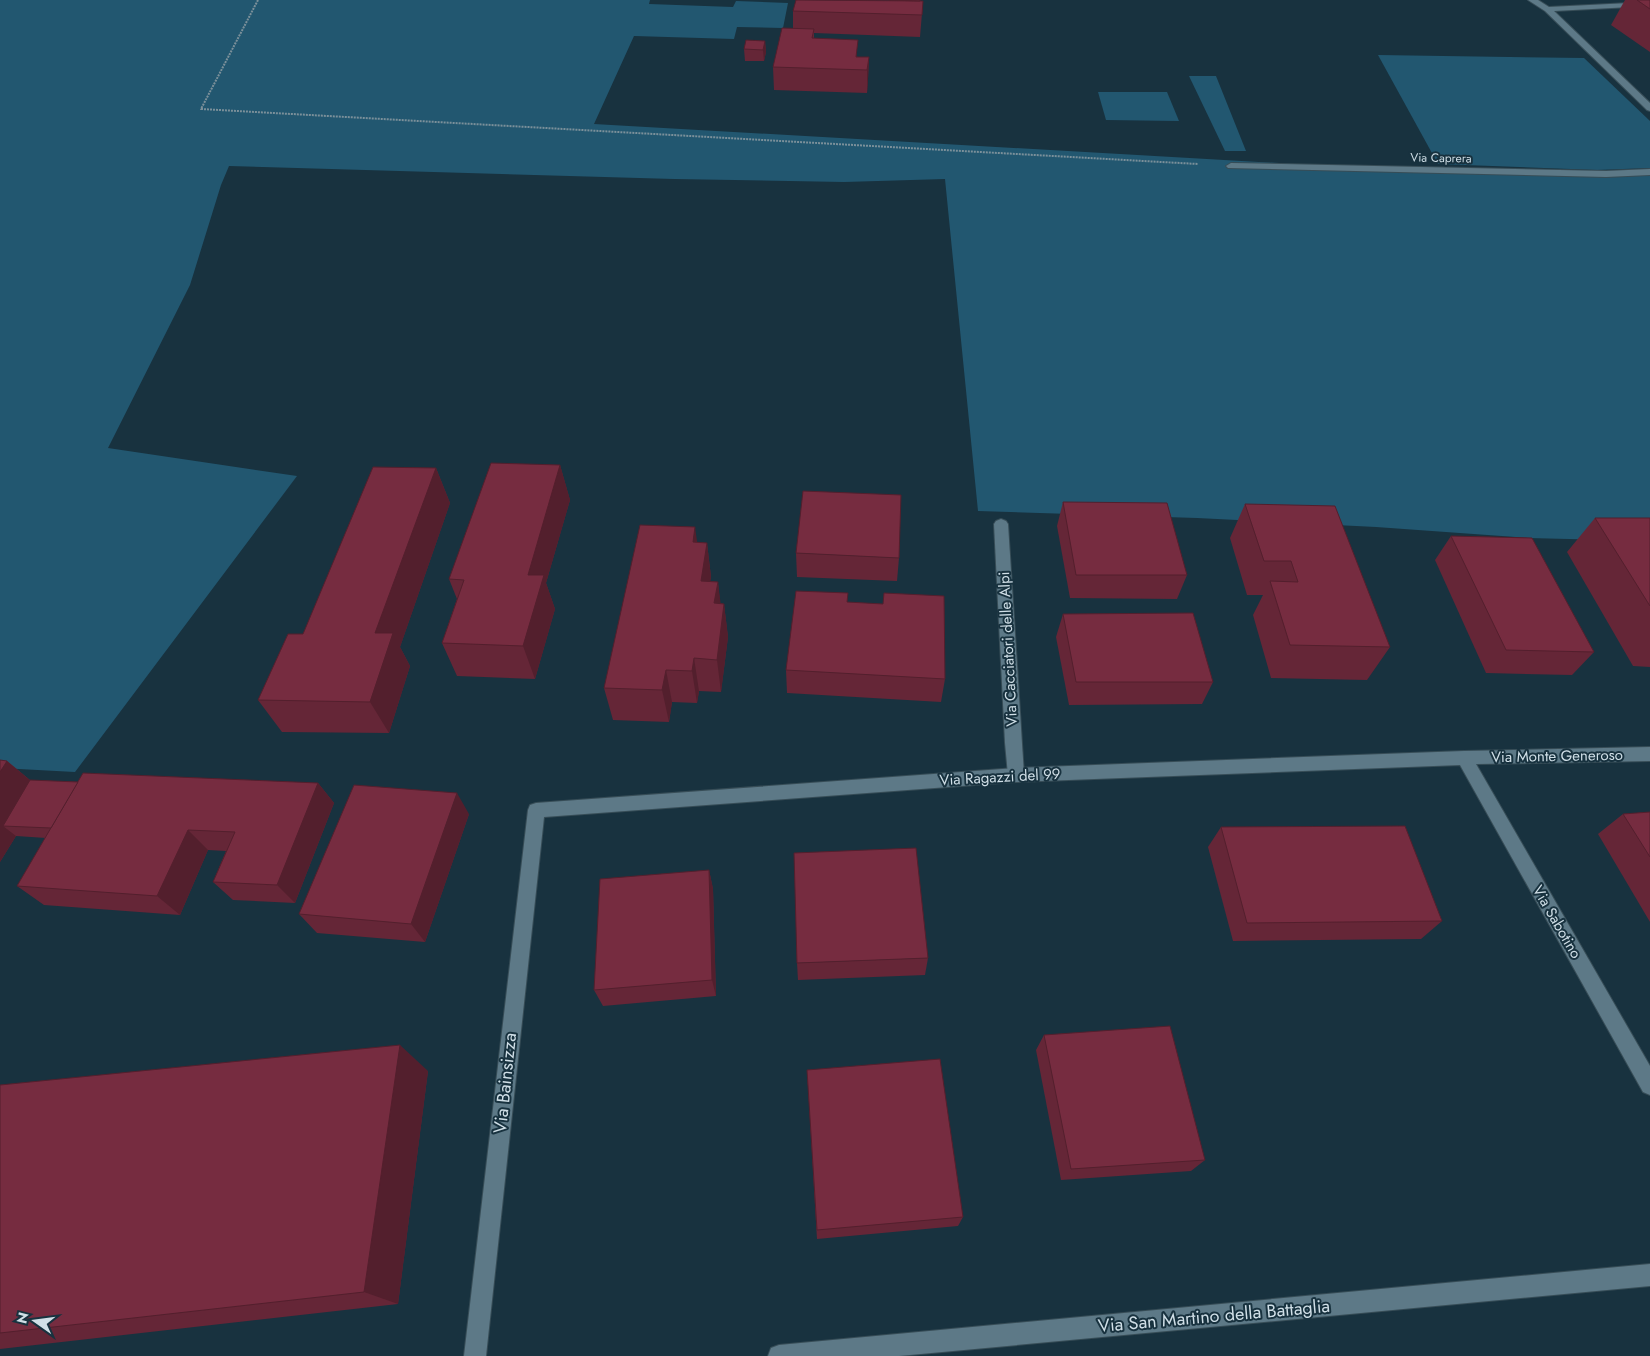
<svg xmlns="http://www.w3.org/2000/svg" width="1650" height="1356" font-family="Jost,sans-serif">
<rect width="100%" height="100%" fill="#18323f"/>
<g fill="#225770">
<path d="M 0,0 L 650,0 L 649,4 L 733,7 L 736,1 L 788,3 L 783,28 L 737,27 L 734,39 L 634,36 L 594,124 L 1331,166 L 1582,177 L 1650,175 L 1650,541 L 1528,538 L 1376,527 L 1197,518 L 978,511 L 945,179 L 844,182 L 674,179 L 229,166 L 221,185 L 190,285 L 108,448 L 297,476 L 75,772 L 0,768 Z"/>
<path d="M 1378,55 L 1584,58 L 1650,121 L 1650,168 L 1597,170 L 1438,164 Z"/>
<path d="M 1189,76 L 1216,76 L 1246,151 L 1225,151 Z"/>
<path d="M 1098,92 L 1167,92 L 1179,121 L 1106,120 Z"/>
</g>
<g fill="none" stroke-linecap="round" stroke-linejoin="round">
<g stroke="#374d57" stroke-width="2">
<path id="lane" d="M 1001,519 L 1006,521 L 1008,524 L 1024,775 L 1022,780 L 1016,782 L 1010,780 L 1008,775 L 1005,743 L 994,524 L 996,521 Z"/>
</g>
<g stroke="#374d57" stroke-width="2">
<g id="street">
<path d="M 1528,0 L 1538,0 L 1549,7 L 1650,2 L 1650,6 L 1554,11 L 1650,103 L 1650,111 L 1647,110 L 1545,11 Z"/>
<path d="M 1231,163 L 1606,171 L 1650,169 L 1650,175 L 1606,177 L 1228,168 L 1226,166 Z"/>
<path d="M 1650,747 L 1650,761 L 1476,764 L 1650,1066 L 1650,1095 L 1643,1092 L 1460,765 L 1016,782 L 544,817 L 486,1356 L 464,1356 L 528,810 L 530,805 L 536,803 L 1016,768 L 1464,751 Z"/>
<path d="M 1650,1264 L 1650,1286 L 899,1356 L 768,1356 L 771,1348 L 779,1345 Z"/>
</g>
</g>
<path stroke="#7b909a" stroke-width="2" stroke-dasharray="2 1" stroke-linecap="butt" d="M 258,0 L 201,109 L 1198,164"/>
<use href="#lane" fill="#5d7987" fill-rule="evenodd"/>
<use href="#street" fill="#5d7987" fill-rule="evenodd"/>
</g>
<g fill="#652637">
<path d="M 1625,0 L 1650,0 L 1650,52 L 1611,25 Z"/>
<path d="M 923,1 L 920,37 L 814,33 L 814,38 L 858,57 L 869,57 L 868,79 L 867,93 L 774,90 L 773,67 L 793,29 L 793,11 Z"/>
<path d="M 765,41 L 766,52 L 764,61 L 745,61 L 744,49 Z"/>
<path d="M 560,465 L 570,500 L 546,583 L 555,609 L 535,679 L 457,676 L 442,643 L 457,599 L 449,579 Z"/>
<path d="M 436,468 L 450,503 L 400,647 L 410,666 L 389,733 L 282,732 L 258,700 L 303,634 Z"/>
<path d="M 1063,502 L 1187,575 L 1177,599 L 1070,598 L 1057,526 Z"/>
<path d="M 1245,504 L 1390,647 L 1367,680 L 1271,678 L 1253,615 L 1263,595 L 1247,595 L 1230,538 Z"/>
<path d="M 1595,518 L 1650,518 L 1650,667 L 1633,666 L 1567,552 Z"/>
<path d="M 1451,536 L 1594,652 L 1572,675 L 1486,673 L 1435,560 Z"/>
<path d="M 697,542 L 707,543 L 711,577 L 710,581 L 718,582 L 720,603 L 724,604 L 728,637 L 721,692 L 699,691 L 697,703 L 672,702 L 669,722 L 613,720 L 604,688 Z"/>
<path d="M 796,553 L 899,558 L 897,581 L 797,577 Z"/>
<path d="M 848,602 L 945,679 L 941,702 L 787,693 L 786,670 Z"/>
<path d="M 1063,614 L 1213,682 L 1202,704 L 1069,705 L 1056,637 Z"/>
<path d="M 7,761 L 30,780 L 78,782 L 318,783 L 334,803 L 295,903 L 233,900 L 213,882 L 226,851 L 208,850 L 180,915 L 44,905 L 17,886 L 46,838 L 16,836 L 0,862 Z"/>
<path d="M 1650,812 L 1650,922 L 1598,834 L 1623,814 Z"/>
<path d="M 469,814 L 425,942 L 317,933 L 299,914 Z"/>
<path d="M 1221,827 L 1442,921 L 1421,939 L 1233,941 L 1208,847 Z"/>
<path d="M 709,870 L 713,889 L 716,996 L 603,1006 L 594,990 Z"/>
<path d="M 928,958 L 925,975 L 798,980 L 797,963 Z"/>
<path d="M 1044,1035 L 1205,1160 L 1191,1171 L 1061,1180 L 1036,1050 Z"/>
<path d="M 807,1070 L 963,1217 L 958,1226 L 817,1239 Z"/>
<path d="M 428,1071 L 398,1304 L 0,1349 L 0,1085 Z"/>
</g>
<g fill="#531f2d">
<path d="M 765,41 L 766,52 L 764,61 L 763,50 Z"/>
<path d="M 869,57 L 868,79 L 867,93 L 867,70 Z"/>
<path d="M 560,465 L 570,500 L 546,583 L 555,609 L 535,679 L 523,646 L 528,575 Z"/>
<path d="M 436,468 L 450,503 L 400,647 L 410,666 L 389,733 L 370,702 L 375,633 Z"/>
<path d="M 695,527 L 700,562 L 693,542 Z"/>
<path d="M 707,543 L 711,577 L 705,615 L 701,581 Z"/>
<path d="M 718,582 L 722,615 L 714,603 Z"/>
<path d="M 724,604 L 728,637 L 721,692 L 717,660 Z"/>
<path d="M 694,658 L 699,691 L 697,703 L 692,671 Z"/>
<path d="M 666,670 L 672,702 L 669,722 L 662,690 Z"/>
<path d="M 7,761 L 43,791 L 3,826 L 16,836 L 0,862 L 0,772 Z"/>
<path d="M 318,783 L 334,803 L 295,903 L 277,885 Z"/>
<path d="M 457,793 L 469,814 L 425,942 L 411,924 Z"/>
<path d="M 188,830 L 208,850 L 180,915 L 157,896 Z"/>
<path d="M 709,870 L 713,889 L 716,996 L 712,980 Z"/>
<path d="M 400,1045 L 428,1071 L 398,1304 L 364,1292 Z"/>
</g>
<g fill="#762c40" stroke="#531f2d">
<path d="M 796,0 L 923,1 L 922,15 L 793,11 Z"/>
<path d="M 889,0 L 920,0 L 920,1 Z"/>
<path d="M 1637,0 L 1650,0 L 1650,9 Z"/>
<path d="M 782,28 L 814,29 L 812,38 L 858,40 L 856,57 L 869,57 L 867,70 L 773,67 Z"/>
<path d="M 746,40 L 765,41 L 763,50 L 744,49 Z"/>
<path d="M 491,463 L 560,465 L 528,575 L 544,575 L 523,646 L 442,643 L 464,580 L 449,579 Z"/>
<path d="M 373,467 L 436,468 L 375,633 L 393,633 L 370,702 L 258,700 L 288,634 L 303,634 Z"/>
<path d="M 803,491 L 901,495 L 899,558 L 796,553 Z"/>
<path d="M 1063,502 L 1167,503 L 1187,575 L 1076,575 Z"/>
<path d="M 1245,504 L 1335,506 L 1390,647 L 1290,645 L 1270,581 L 1298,582 L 1291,561 L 1264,561 Z"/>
<path d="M 1595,518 L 1650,518 L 1650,606 Z"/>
<path d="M 640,525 L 695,527 L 693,542 L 707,543 L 701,581 L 718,582 L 714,603 L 724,604 L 717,660 L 694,658 L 692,671 L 666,670 L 662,690 L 604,688 Z"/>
<path d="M 1451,536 L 1532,538 L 1594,652 L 1506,650 Z"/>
<path d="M 796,591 L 848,593 L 847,602 L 883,604 L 884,593 L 944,596 L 945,679 L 786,670 Z"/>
<path d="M 1193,613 L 1213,682 L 1076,682 L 1063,614 Z"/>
<path d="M 0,760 L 7,761 L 0,772 Z"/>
<path d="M 83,773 L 318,783 L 277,885 L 213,882 L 235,832 L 188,830 L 157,896 L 17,886 Z"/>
<path d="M 30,780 L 78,782 L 51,828 L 3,826 Z"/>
<path d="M 354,785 L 457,793 L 411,924 L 299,914 Z"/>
<path d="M 1650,812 L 1650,857 L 1623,814 Z"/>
<path d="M 1405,826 L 1442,921 L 1247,923 L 1221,827 Z"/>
<path d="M 916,848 L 928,958 L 797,963 L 794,853 Z"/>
<path d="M 709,870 L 712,980 L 594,990 L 600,879 Z"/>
<path d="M 1170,1026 L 1205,1160 L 1071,1169 L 1044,1035 Z"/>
<path d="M 400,1045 L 364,1292 L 0,1333 L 0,1085 Z"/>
<path d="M 940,1059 L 963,1217 L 817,1230 L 807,1070 Z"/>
</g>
<g text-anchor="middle" stroke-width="4" stroke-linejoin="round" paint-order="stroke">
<g font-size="12" fill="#d0dfe7" stroke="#18323f">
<text transform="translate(1441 158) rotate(1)" y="4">Via Caprera</text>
</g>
<g font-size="15" fill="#d0dfe7" stroke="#18323f">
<text transform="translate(1008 649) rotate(-93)" y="5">Via Cacciatori delle Alpi</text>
<text transform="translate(1557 756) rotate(-1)" y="5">Via Monte Generoso</text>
<text transform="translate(1000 777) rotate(-3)" y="5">Via Ragazzi del 99</text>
<text transform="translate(1557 922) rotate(60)" y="5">Via Sabotino</text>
</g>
<g font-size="18" fill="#d0dfe7" stroke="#18323f">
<text transform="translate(505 1083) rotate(-84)" y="6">Via Bainsizza</text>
<text transform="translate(1214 1316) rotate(-5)" y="6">Via San Martino della Battaglia</text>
</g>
</g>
<g transform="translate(35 1321) rotate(284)" stroke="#18323f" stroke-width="4" paint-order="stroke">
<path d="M0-4L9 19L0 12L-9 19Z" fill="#d0dfe7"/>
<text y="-8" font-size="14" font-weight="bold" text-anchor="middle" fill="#d0dfe7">N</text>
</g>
</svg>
